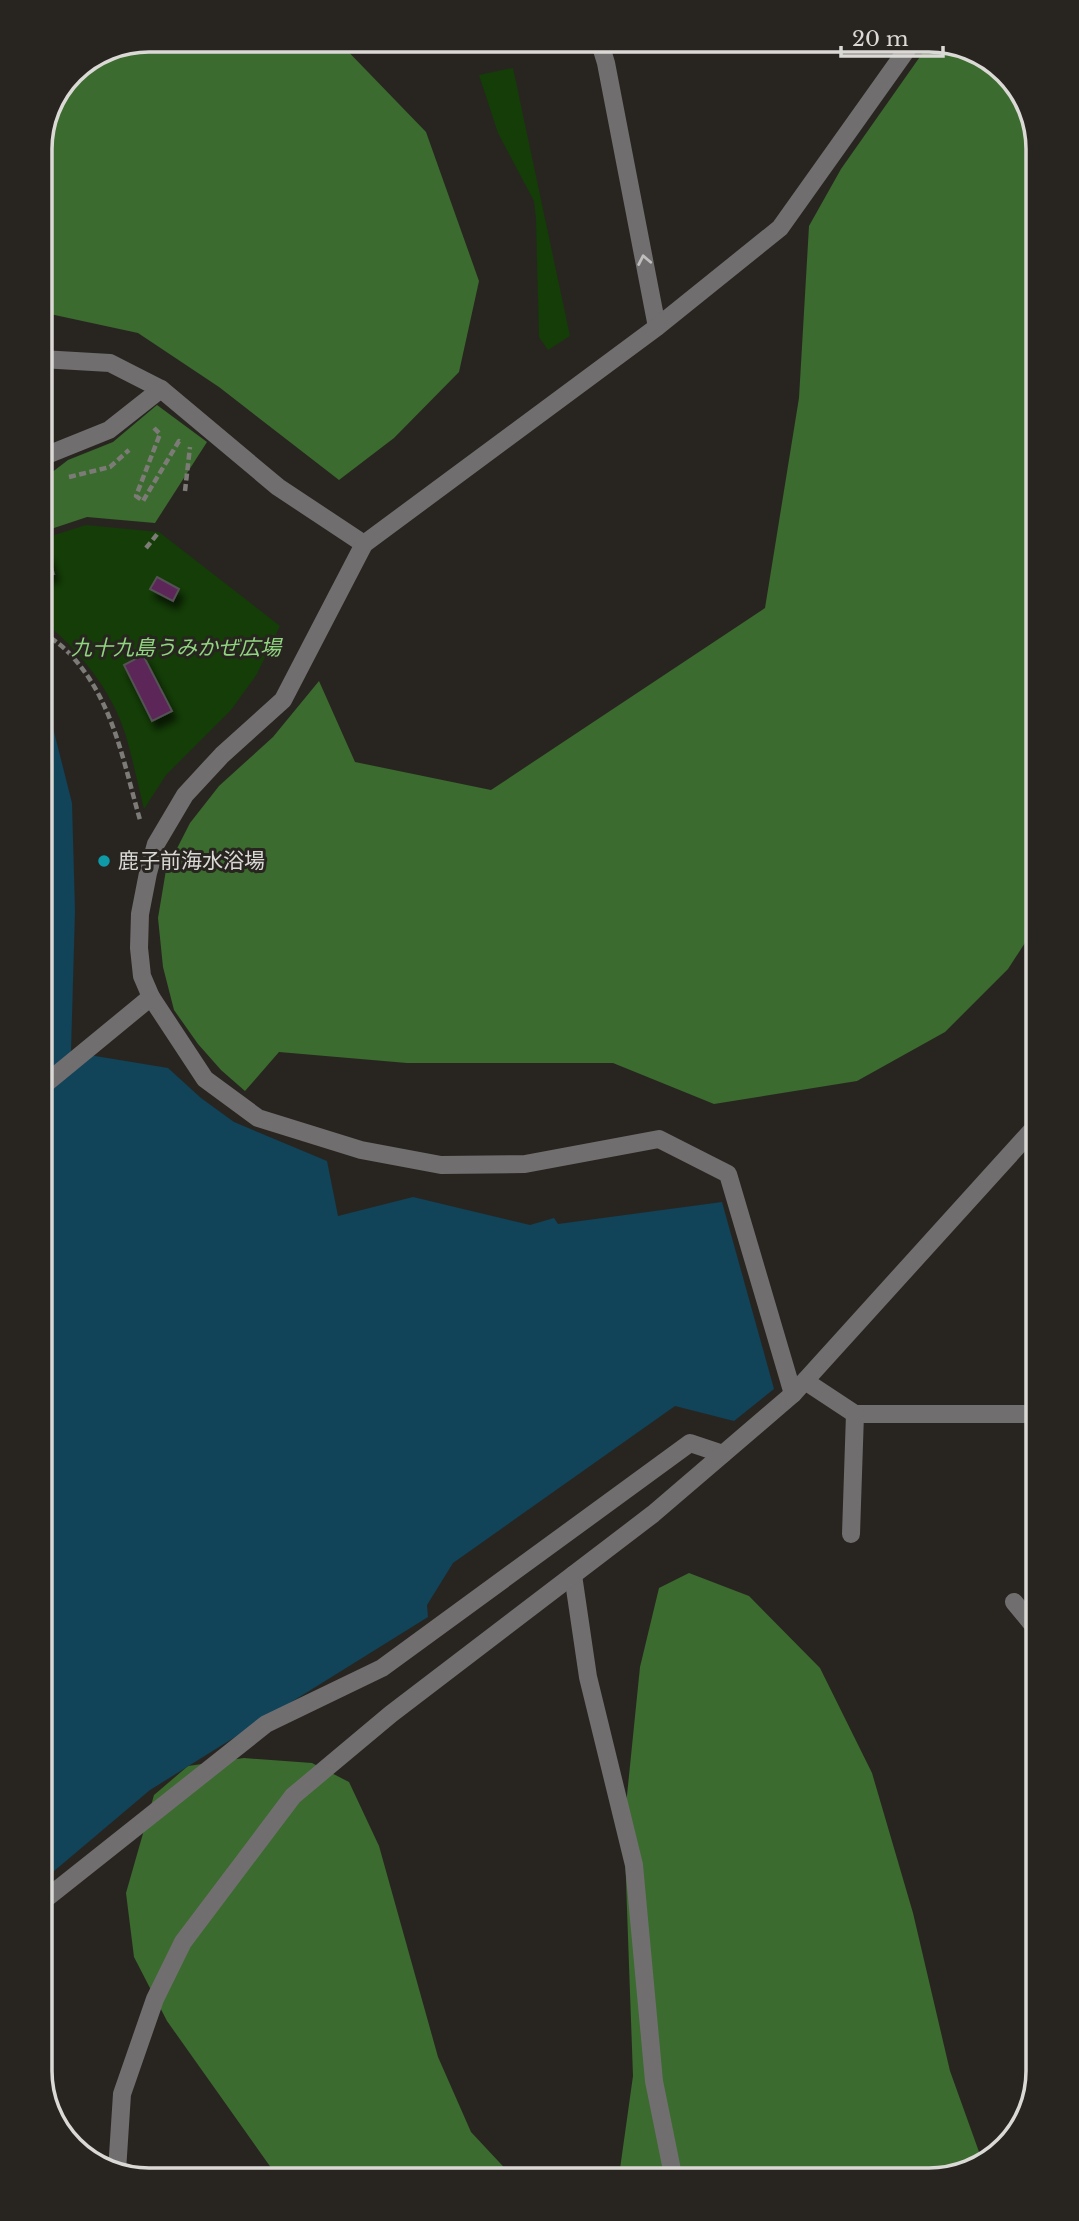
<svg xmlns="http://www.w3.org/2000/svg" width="1079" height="2221" font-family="'Libre Baskerville','Noto Sans JP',serif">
<defs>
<filter id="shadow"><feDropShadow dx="4.5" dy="8" stdDeviation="3.5" flood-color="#0009"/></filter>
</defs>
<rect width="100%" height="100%" fill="#282521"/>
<g fill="#143d07">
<path d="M 513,68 L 570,336 L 548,350 L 539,337 L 536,219 L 534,201 L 498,133 L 479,75 Z"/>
<path d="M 86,525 L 159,532 L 280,626 L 257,674 L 231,710 L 166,775 L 144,809 C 138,785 133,760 126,736 C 112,690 79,650 42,620 L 42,539 Z"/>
</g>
<g fill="#3b6b2e">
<path d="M 150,40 L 337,40 L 426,132 L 479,281 L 459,372 L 394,438 L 339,480 L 219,387 L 138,333 L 50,314 L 41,296 L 40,143 L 73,72 Z"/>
<path d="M 931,41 L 937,41 L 996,63 L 1031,108 L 1034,929 L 1008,969 L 945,1032 L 857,1081 L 714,1104 L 613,1063 L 407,1063 L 279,1052 L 245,1091 L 221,1070 L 198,1044 L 174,1010 L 163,967 L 158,918 L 166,870 L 190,823 L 219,786 L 273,737 L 319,681 L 355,762 L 491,790 L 765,608 L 799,398 L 809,226 L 841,169 Z"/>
<path d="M 157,405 L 207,442 L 155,523 L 87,517 L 42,532 L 42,480 L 68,460 L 113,442 Z"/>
<path d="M 689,1573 L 749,1596 L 820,1668 L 872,1773 L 913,1913 L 950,2071 L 983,2163 L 971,2173 L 619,2176 L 633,2076 L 624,1825 L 640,1667 L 659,1588 Z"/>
<path d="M 244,1758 L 312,1763 L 349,1782 L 379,1846 L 438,2057 L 471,2132 L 513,2177 L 279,2179 L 167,2021 L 134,1957 L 126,1893 L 154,1795 L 188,1766 Z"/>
</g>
<path fill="#114359" d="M 43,711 L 53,728 L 72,803 L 75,911 L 71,1052 L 168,1068 L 201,1098 L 234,1122 L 327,1161 L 338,1216 L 413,1197 L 530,1225 L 554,1218 L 558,1224 L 722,1202 L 774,1389 L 734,1421 L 675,1406 L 453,1563 L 427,1605 L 428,1617 L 150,1790 L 47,1877 L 45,1142 L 49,1115 L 44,1112 Z"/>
<g fill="#5b2558" stroke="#555154" stroke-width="2" filter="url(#shadow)">
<path d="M 47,553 L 54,574 L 42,576 L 42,554 Z"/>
<path d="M 157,577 L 179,589 L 173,601 L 150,589 Z"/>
<path d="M 143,655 L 172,711 L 152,721 L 124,665 Z"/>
</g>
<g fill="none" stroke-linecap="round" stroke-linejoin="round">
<g stroke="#7d7b77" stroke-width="4.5" stroke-dasharray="7 3.5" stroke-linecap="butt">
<path d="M 154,428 L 160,434 L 136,496 L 143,501 L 179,441 L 182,443"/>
<path d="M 69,477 L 110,467 L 129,450"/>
<path d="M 185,491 L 190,447"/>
<path d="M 146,548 L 159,532"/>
<path d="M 42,632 C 51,638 60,644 68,652 C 113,698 123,761 140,820"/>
</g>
<g stroke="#716e70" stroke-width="18">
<path d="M 599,40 L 606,63 L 657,327"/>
<path d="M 41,359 L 110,363 L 161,389 L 278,487 L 364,544"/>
<path d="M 42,457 L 109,430 L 161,389"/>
<path d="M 151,997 L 205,1079 L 258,1118 L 361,1150 L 441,1165 L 525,1164 L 659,1139 L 728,1174 L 793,1394"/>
<path d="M 44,1085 L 151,997 L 142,976 L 139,948 L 140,914 L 148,873 L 156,844 L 185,795 L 222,755 L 283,700 L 364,544 L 657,327 L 780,228 L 913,41"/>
<path d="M 805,1381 L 855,1414 L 1036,1414"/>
<path d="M 851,1534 L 855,1414"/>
<path d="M 573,1575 L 588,1677 L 634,1865 L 654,2081 L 673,2175"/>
<path d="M 1014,1602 L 1037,1630"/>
<path d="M 48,1897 L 266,1724 L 382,1668 L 690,1443 L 723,1454"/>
<path d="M 117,2171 L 122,2094 L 155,1999 L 183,1942 L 293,1796 L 391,1714 L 653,1514 L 793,1394 L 1035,1127"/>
</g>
</g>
<defs><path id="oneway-chevron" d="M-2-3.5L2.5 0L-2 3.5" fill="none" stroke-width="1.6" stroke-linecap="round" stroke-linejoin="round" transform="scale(1.75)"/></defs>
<use stroke="#c0bebc" href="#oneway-chevron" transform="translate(644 260) rotate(-101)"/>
<circle fill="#0f9aa8" stroke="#282521" stroke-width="2.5" cx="104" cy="861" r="7"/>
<g text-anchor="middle" stroke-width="6" stroke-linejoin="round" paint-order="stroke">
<g font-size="21" font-style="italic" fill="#90d57f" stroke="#282521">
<text x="176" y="655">九十九島うみかぜ広場</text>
</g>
<g font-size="21" fill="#dbd9d6" stroke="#282521" text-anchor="start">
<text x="118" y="868">鹿子前海水浴場</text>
</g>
</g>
<path d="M0 0H1079V2221H0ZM149 52H929A97 97 0 0 1 1026 149V2071A97 97 0 0 1 929 2168H149A97 97 0 0 1 52 2071V149A97 97 0 0 1 149 52Z" fill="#282521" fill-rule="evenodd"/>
<path fill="none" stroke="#dbd9d6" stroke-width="3.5" d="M149 52H929A97 97 0 0 1 1026 149V2071A97 97 0 0 1 929 2168H149A97 97 0 0 1 52 2071V149A97 97 0 0 1 149 52Z"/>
<path d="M841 46v10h102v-10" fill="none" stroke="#dbd9d6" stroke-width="3.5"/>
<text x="852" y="46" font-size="21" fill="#dbd9d6" stroke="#282521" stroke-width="5" paint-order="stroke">20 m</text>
</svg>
